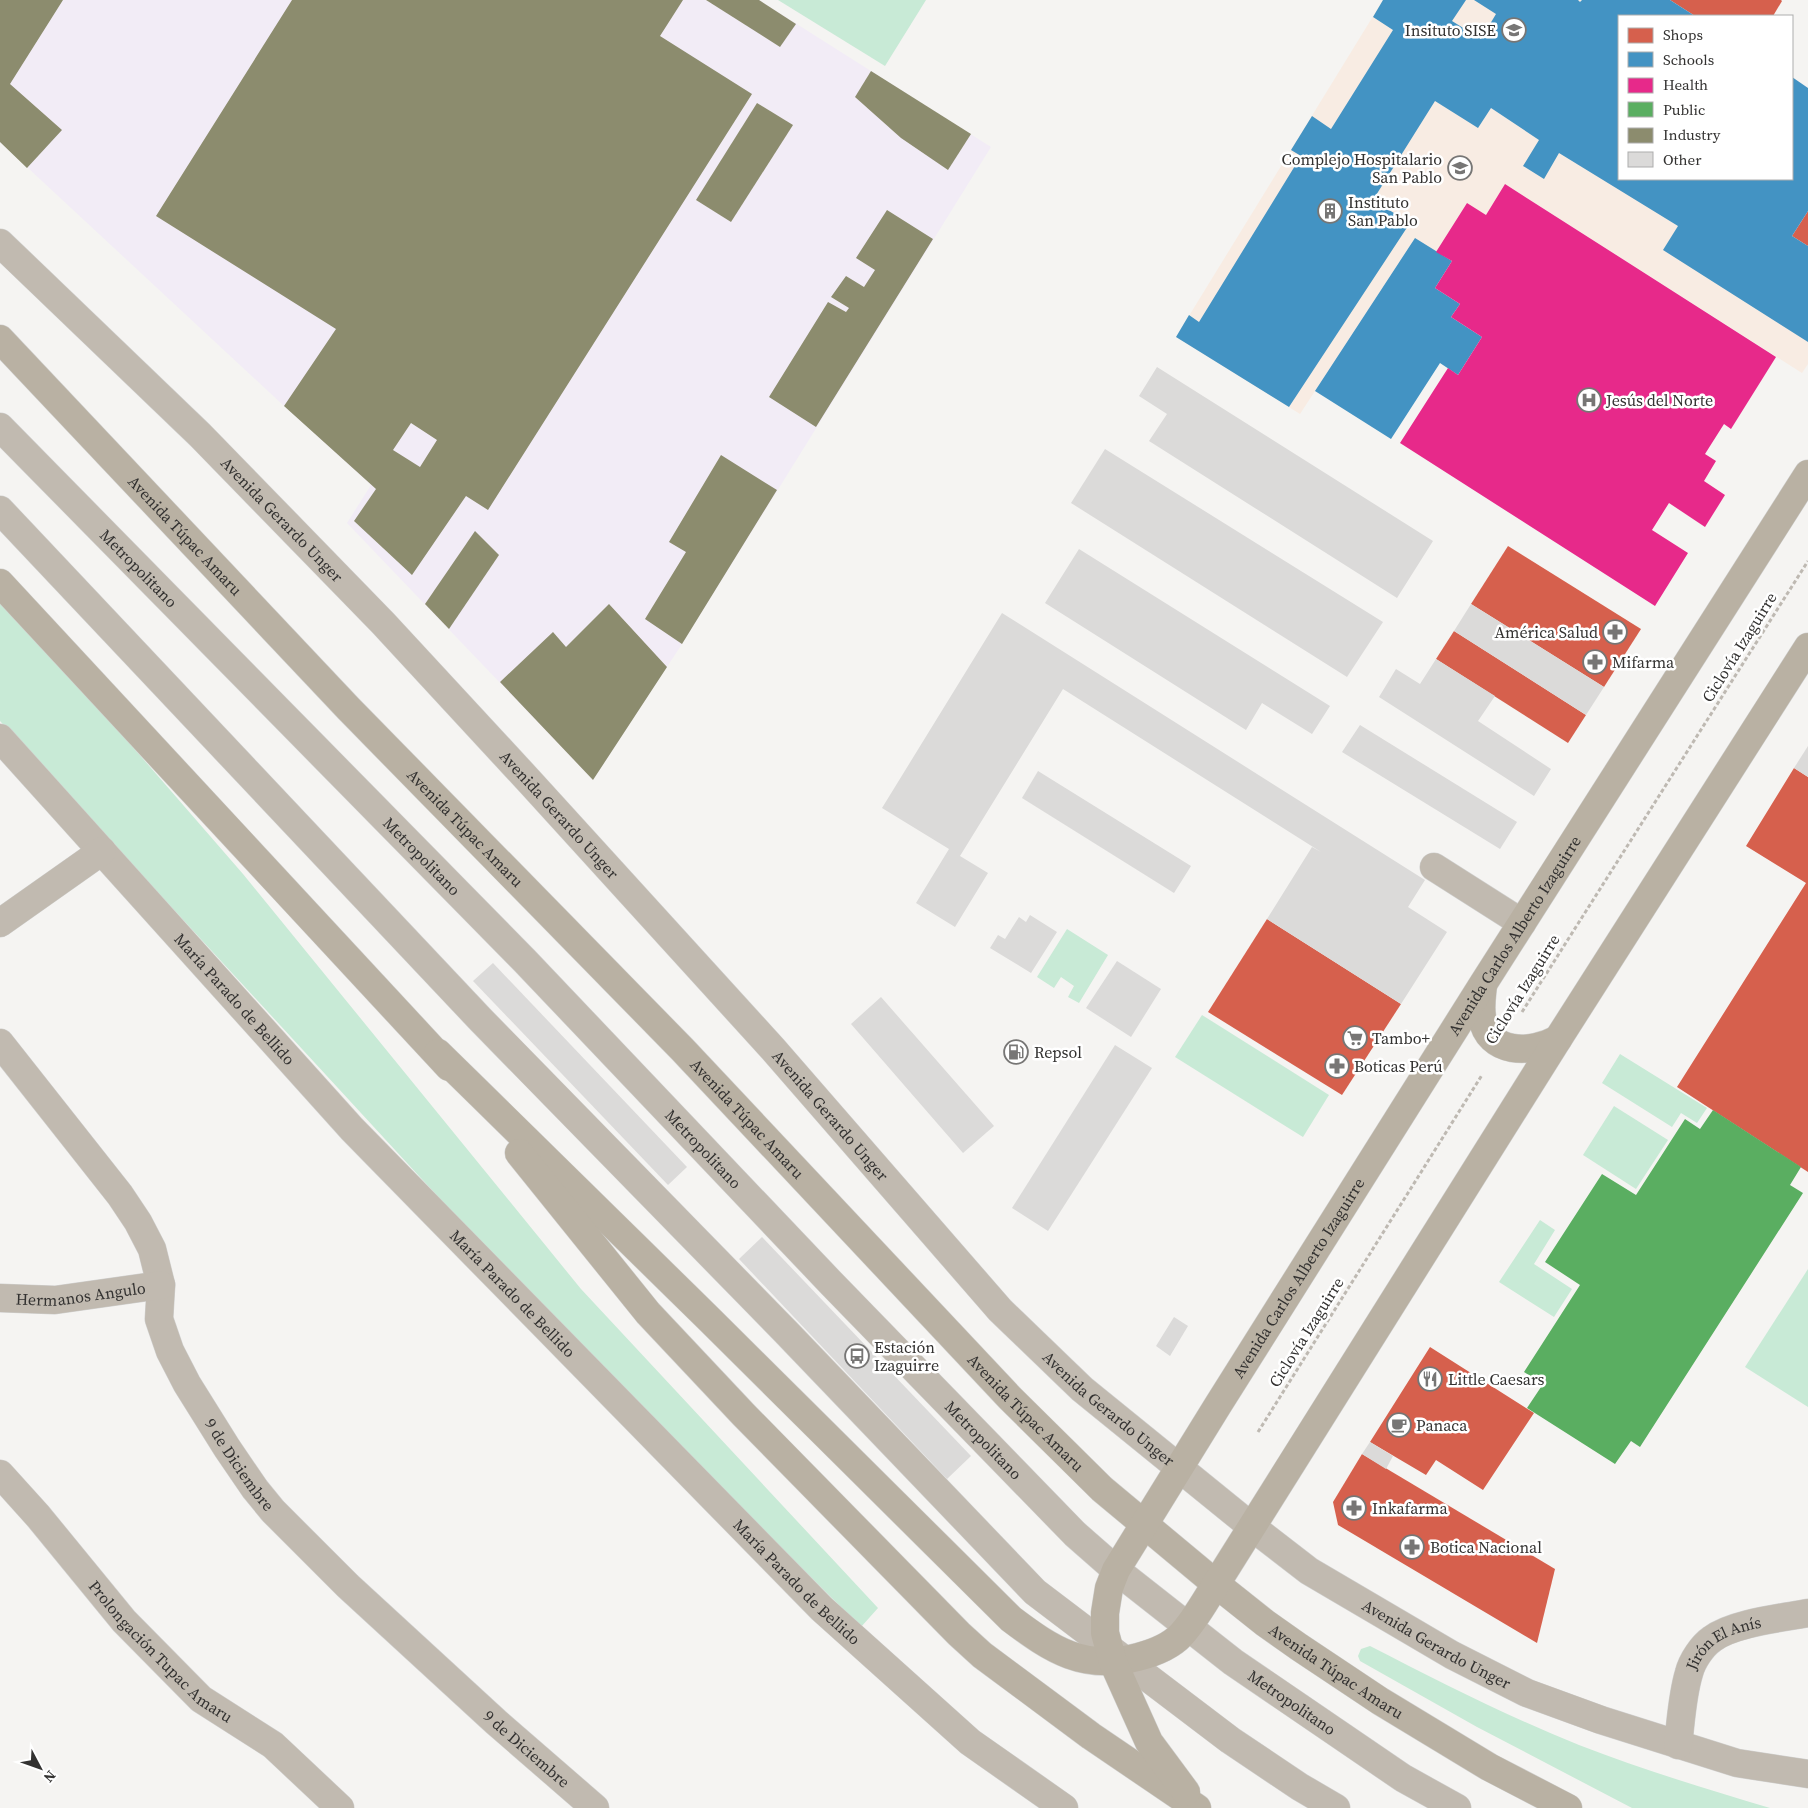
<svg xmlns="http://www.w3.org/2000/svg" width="1808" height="1808" font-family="'Source Serif 4',serif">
<rect width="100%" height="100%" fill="#f5f4f2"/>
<path fill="#f2ecf6" d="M 63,0 L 759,0 L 991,147 L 682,644 L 593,780 L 347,523 L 371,485 L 284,406 L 0,142 L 0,99 Z"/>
<path fill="#f8ece3" d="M 1383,0 L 1582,0 L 1535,72 L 1619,126 L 1619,179 L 1702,179 L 1808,246 L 1808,364 L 1802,373 L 1505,184 L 1486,215 L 1467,203 L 1436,252 L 1415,238 L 1300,414 L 1176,337 Z"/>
<g fill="#c8ead6">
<path d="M 778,0 L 926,0 L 885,66 Z"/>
<path d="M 0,594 L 243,874 L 581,1289 L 878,1608 L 861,1627 L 547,1315 L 0,721 Z"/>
<path d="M 1067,929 L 1108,955 L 1079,1003 L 1068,997 L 1074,986 L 1061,977 L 1054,988 L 1037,977 Z"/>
<path d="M 1202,1015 L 1329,1095 L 1303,1137 L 1175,1057 Z"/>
<path d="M 1620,1054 L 1707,1108 L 1697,1123 L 1681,1113 L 1672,1127 L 1602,1083 Z"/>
<path d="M 1614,1106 L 1668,1140 L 1636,1189 L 1583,1155 Z"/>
<path d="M 1540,1220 L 1555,1230 L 1534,1264 L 1572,1289 L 1554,1317 L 1499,1282 Z"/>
<path d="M 1808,1269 L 1808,1407 L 1745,1367 Z"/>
<path d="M 1370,1646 C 1438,1681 1507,1716 1579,1745 C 1641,1769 1706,1789 1770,1808 L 1632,1808 L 1477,1727 L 1360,1661 L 1358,1656 L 1361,1649 Z"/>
</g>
<g fill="#d6604d">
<path d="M 1670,0 L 1781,0 L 1782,1 L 1773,16 L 1695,16 Z"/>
<path d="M 1808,211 L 1808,246 L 1792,236 Z"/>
<path d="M 1508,546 L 1641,629 L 1604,687 L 1471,604 Z"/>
<path d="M 1454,631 L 1586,715 L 1568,743 L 1436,659 Z"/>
<path d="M 1794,768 L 1808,777 L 1808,1172 L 1677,1087 L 1806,883 L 1746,846 Z"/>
<path d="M 1267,919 L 1401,1004 L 1342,1095 L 1208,1012 Z"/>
<path d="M 1430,1347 L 1534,1413 L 1483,1490 L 1436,1460 L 1426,1475 L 1370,1442 Z"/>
<path d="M 1362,1454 L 1555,1569 L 1537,1643 L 1338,1525 L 1333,1502 Z"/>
</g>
<g fill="#4393c3">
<path d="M 1383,0 L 1466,0 L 1452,21 L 1481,39 L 1496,14 L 1474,0 L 1578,0 L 1580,2 L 1582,0 L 1670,0 L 1695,16 L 1619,16 L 1619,179 L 1792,179 L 1792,77 L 1808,88 L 1808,211 L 1792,236 L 1808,246 L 1808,342 L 1663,250 L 1678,226 L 1559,153 L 1544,179 L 1523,166 L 1539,140 L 1491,108 L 1478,128 L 1435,101 L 1373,200 L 1410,223 L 1289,407 L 1176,337 L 1189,315 L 1199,322 L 1301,156 L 1291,150 L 1312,116 L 1331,129 L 1393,30 L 1373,17 Z"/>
<path d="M 1415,238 L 1452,261 L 1435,288 L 1460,304 L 1451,317 L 1482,337 L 1458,375 L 1440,363 L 1391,439 L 1315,391 Z"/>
</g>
<path fill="#e7298a" d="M 1505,184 L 1776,357 L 1731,429 L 1724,424 L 1705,454 L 1716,461 L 1704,481 L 1725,495 L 1705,527 L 1669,503 L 1652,530 L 1688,553 L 1655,606 L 1400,443 L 1448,368 L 1458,375 L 1482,337 L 1451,317 L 1460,304 L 1435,288 L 1452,261 L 1436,252 L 1467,203 L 1486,215 Z"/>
<path fill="#5aae61" d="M 1713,1110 L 1801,1167 L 1790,1185 L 1803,1193 L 1640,1447 L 1631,1441 L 1615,1464 L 1527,1408 L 1543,1384 L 1524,1372 L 1580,1285 L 1545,1262 L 1602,1174 L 1636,1195 L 1685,1119 L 1700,1129 Z"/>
<g fill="#8c8c6e" fill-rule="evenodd">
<path d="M 0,0 L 63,0 L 10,84 L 62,130 L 27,168 L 0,142 Z"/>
<path d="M 292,0 L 683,0 L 660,36 L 752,94 L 488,510 L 466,496 L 412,575 L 354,521 L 376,489 L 284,406 L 336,329 L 156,216 ZM 411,423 L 437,440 L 420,467 L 393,450 Z"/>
<path d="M 706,0 L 759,0 L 796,24 L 780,47 Z"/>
<path d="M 871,71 L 971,134 L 948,170 L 901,138 L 855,97 Z"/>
<path d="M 757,103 L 793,125 L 731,222 L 696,200 Z"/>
<path d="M 887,210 L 933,239 L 816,427 L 769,397 L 828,302 L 846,312 L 849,308 L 831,297 L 846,276 L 864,287 L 875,270 L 856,258 Z"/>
<path d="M 721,455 L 777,490 L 682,644 L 645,619 L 686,552 L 669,542 Z"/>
<path d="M 475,531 L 499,555 L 449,629 L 425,604 Z"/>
<path d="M 609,604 L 667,667 L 593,780 L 500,682 L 553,632 L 566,647 Z"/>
</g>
<g fill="#dbdad9">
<path d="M 1157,367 L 1433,541 L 1397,598 L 1149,441 L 1167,414 L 1139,396 Z"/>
<path d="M 1105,449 L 1383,622 L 1347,677 L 1071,503 Z"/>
<path d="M 1079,549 L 1330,706 L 1312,734 L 1262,703 L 1246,730 L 1045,603 Z"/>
<path d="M 1471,604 L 1604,687 L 1586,715 L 1454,631 Z"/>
<path d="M 1002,613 L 1425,880 L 1408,907 L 1447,932 L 1401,1004 L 1267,919 L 1312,847 L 1321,852 L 1063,689 L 960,856 L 988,873 L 955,927 L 916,903 L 949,849 L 882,808 Z"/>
<path d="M 1436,659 L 1495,696 L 1478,721 L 1551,769 L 1534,796 L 1379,697 L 1396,669 L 1420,684 Z"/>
<path d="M 1360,725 L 1517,822 L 1500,849 L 1342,752 Z"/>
<path d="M 1808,746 L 1808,777 L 1794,768 Z"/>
<path d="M 1038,771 L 1191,866 L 1174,893 L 1022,798 Z"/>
<path d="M 1030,915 L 1057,932 L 1031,973 L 990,948 L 998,935 L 1005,939 L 1019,917 L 1026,922 Z"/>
<path d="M 1117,961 L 1161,989 L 1131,1037 L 1086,1008 Z"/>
<path d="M 493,963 L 687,1167 L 668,1185 L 473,981 Z"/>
<path d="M 881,997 L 994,1126 L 963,1153 L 851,1024 Z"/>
<path d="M 1115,1045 L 1152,1068 L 1048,1231 L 1012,1208 Z"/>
<path d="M 762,1237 L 971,1456 L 947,1479 L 739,1259 Z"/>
<path d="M 1174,1317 L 1188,1326 L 1170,1356 L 1156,1346 Z"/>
<path d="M 1370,1442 L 1393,1456 L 1386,1469 L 1362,1454 Z"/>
</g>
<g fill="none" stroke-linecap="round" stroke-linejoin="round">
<g stroke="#d1d1d0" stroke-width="29">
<g id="minor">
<path id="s1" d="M 0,243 L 200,435 L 383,623 L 530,782 L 773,1049 L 1000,1310 L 1082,1389 L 1252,1527 L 1309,1571 L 1452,1655 L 1527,1693 L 1601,1720 L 1737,1763 L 1808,1774"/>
<path id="s2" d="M 0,427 L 524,960 L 832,1284 L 1075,1534 L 1116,1570 L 1233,1662 L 1403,1778 L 1457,1808"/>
<path d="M 0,510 L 481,1020 L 785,1331 L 1035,1592 L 1230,1740 L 1300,1787 L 1336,1808"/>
<path id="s3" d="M 0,738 L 352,1129 L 822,1609 L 970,1742 L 1064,1808"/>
<path d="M 1434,867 L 1522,923"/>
<path d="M 0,923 L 102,851"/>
<path id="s4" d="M 0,1043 L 120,1195 L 138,1222 L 152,1249 L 161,1285 L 159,1319 L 170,1351 L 187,1384 L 227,1448 L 255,1489 L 273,1511 L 348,1586 L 496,1722 L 595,1808"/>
<path id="s5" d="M 0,1298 L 55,1300 L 161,1285"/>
<path id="s6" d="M 0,1474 L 38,1516 L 124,1621 L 201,1699 L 273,1745 L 340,1808"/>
<path id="s7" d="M 1678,1745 C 1681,1721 1682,1696 1689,1673 C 1692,1661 1702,1646 1712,1639 C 1733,1623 1782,1618 1808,1613"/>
</g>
</g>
<g stroke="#d1d1d0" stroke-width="29">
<g id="major">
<path id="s8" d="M 0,339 L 349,709 L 682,1049 L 1010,1398 L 1102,1489 L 1216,1584 L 1265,1623 L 1299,1647 L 1380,1701 L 1489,1767 L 1568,1808"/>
<path d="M 0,583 L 449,1067"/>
<path d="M 1483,985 C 1482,996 1480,1006 1482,1017 C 1488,1055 1531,1054 1558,1039"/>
<path d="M 438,1053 L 710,1320 L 1011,1619 C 1052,1650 1084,1671 1138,1657 C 1153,1653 1170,1647 1181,1635 C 1195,1620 1205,1601 1216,1584 L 1558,1039 L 1808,647"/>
<path d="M 519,1153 L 648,1313 L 744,1415 L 959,1634 L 982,1655 L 1091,1736 L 1197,1808"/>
<path id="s9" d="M 1186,1792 L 1149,1742 L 1113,1662 L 1105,1633 L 1105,1613 L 1109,1588 L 1116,1570 L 1218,1405 L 1483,984 L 1808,474"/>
</g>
</g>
<g stroke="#beb9b2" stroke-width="3" stroke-dasharray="4 2.5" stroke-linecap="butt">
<path d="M 1522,1012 L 1808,561"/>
<path d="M 1258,1432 L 1482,1075"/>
</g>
<use href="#minor" stroke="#c1bab0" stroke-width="28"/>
<use href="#major" stroke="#b9b1a3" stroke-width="28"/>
</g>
<defs>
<g id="university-ring" transform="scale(1.25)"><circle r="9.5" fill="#fff" stroke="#777675" stroke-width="1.5"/><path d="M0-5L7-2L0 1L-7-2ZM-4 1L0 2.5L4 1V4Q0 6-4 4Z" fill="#777675"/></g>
<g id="school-ring" transform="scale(1.25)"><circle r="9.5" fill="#fff" stroke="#777675" stroke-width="1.5"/><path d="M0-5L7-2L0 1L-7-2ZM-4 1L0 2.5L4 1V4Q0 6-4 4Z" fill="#777675"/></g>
<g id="building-ring" transform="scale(1.25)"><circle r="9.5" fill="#fff" stroke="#777675" stroke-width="1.5"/><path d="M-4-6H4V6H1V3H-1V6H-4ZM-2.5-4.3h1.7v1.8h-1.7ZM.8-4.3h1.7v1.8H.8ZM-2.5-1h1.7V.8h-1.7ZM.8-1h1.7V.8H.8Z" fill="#777675"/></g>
<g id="hospital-ring" transform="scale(1.25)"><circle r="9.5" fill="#fff" stroke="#777675" stroke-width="1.5"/><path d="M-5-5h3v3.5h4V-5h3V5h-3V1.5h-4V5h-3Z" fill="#777675"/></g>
<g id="pharmacy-ring" transform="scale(1.25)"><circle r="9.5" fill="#fff" stroke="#777675" stroke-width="1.5"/><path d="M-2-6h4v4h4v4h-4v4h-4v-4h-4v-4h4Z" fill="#777675"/></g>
<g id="supermarket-ring" transform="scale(1.25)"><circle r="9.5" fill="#fff" stroke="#777675" stroke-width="1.5"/><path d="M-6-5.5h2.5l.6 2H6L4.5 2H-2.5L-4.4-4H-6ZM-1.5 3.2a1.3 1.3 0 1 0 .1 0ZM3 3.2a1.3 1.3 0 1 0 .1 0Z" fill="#777675"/></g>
<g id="fuel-ring" transform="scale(1.25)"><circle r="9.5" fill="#fff" stroke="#777675" stroke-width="1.5"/><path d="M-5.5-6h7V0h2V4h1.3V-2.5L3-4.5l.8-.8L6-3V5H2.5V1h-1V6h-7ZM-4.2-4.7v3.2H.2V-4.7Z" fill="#777675"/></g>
<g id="bus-ring" transform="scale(1.25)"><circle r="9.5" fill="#fff" stroke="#777675" stroke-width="1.5"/><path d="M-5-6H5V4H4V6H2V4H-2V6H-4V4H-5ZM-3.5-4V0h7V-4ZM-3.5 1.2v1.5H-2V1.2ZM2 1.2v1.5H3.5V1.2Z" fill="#777675"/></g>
<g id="restaurant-ring" transform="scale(1.25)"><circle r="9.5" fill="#fff" stroke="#777675" stroke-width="1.5"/><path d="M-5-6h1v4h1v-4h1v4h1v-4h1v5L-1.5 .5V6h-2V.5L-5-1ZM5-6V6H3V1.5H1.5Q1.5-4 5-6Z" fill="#777675"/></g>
<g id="cafe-ring" transform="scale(1.25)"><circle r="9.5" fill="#fff" stroke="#777675" stroke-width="1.5"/><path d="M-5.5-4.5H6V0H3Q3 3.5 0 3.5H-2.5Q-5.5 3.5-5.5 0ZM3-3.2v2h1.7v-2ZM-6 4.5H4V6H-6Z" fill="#777675"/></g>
</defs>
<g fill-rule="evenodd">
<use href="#university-ring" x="1514" y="30"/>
<use href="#school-ring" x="1460" y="168"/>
<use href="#building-ring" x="1330" y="211"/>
<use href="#hospital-ring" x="1589" y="400"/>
<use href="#pharmacy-ring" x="1615" y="632"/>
<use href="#pharmacy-ring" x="1595" y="662"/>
<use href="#supermarket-ring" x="1355" y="1038"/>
<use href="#fuel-ring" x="1016" y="1052"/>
<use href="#pharmacy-ring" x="1337" y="1066"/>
<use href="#bus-ring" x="857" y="1356"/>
<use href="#restaurant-ring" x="1430" y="1379"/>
<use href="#cafe-ring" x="1399" y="1425"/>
<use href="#pharmacy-ring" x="1354" y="1508"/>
<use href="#pharmacy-ring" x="1412" y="1547"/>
</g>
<g text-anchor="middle" stroke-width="5" stroke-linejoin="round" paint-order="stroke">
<g font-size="16" fill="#333231" stroke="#fff" text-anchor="start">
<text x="1496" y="36" text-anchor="end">Insituto SISE</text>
<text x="1442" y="165" text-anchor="end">Complejo Hospitalario<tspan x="1442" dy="18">San Pablo</tspan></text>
<text x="1348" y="208">Instituto<tspan x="1348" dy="18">San Pablo</tspan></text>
<text x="1606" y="406">Jesús del Norte</text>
<text x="1598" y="638" text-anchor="end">América Salud</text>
<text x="1612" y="668">Mifarma</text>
<text x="1372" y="1044">Tambo+</text>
<text x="1034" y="1058">Repsol</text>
<text x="1354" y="1072">Boticas Perú</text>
<text x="874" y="1353">Estación<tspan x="874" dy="18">Izaguirre</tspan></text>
<text x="1448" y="1385">Little Caesars</text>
<text x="1416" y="1431">Panaca</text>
<text x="1372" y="1514">Inkafarma</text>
<text x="1430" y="1553">Botica Nacional</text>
</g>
<g font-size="16" fill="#333231" stroke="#fff">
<text dy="6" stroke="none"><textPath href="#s1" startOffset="395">Avenida Gerardo Unger</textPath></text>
<text dy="6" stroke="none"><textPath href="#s8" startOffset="270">Avenida Túpac Amaru</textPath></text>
<text dy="6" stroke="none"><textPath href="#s2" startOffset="198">Metropolitano</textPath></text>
<text transform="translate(1739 647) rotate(-58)" y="6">Ciclovía Izaguirre</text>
<text dy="6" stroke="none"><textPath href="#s1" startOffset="800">Avenida Gerardo Unger</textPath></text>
<text dy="6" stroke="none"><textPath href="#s8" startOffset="675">Avenida Túpac Amaru</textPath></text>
<text dy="6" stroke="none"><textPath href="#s2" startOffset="602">Metropolitano</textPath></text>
<text dy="6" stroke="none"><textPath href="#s9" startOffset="994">Avenida Carlos Alberto Izaguirre</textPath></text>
<text transform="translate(1522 989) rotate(-58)" y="6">Ciclovía Izaguirre</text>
<text dy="6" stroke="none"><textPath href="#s3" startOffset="351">María Parado de Bellido</textPath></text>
<text dy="6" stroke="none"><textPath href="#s1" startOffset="1205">Avenida Gerardo Unger</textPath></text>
<text dy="6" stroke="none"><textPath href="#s8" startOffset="1080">Avenida Túpac Amaru</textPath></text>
<text dy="6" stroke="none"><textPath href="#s2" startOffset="1008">Metropolitano</textPath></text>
<text dy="6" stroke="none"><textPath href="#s9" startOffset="589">Avenida Carlos Alberto Izaguirre</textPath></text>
<text dy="6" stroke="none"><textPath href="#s5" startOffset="81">Hermanos Angulo</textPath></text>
<text dy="6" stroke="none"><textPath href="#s3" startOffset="756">María Parado de Bellido</textPath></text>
<text transform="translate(1306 1332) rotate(-58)" y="6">Ciclovía Izaguirre</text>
<text dy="6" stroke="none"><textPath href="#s1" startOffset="1610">Avenida Gerardo Unger</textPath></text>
<text dy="6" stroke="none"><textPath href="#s8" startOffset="1485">Avenida Túpac Amaru</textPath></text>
<text dy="6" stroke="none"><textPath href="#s2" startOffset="1412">Metropolitano</textPath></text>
<text dy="6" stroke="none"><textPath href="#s4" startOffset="495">9 de Diciembre</textPath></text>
<text dy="6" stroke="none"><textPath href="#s3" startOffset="1161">María Parado de Bellido</textPath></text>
<text dy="6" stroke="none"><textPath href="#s1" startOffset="2015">Avenida Gerardo Unger</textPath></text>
<text dy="6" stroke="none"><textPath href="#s6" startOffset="240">Prolongación Tupac Amaru</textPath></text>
<text dy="6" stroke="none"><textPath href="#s7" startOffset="122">Jirón El Anís</textPath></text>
<text dy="6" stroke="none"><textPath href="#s8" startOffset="1890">Avenida Túpac Amaru</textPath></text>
<text dy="6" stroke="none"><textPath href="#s2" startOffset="1818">Metropolitano</textPath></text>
<text dy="6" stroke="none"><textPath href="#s4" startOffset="900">9 de Diciembre</textPath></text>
</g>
</g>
<rect x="1618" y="15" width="175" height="165" fill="#ffffff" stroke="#adadad"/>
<rect x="1628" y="28" width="25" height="15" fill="#d6604d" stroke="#adadad"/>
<text x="1663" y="40" font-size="15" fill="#333231">Shops</text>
<rect x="1628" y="52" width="25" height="15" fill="#4393c3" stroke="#adadad"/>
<text x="1663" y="65" font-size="15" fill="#333231">Schools</text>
<rect x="1628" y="78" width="25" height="15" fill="#e7298a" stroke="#adadad"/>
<text x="1663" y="90" font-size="15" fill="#333231">Health</text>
<rect x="1628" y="102" width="25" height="15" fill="#5aae61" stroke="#adadad"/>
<text x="1663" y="115" font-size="15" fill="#333231">Public</text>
<rect x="1628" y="128" width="25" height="15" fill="#8c8c6e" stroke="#adadad"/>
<text x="1663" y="140" font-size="15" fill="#333231">Industry</text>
<rect x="1628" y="152" width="25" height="15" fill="#dbdad9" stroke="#adadad"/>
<text x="1663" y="165" font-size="15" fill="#333231">Other</text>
<g transform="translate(40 1768) rotate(131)" stroke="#ffffff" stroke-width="4" paint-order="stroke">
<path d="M0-4L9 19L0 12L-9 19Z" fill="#333231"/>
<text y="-8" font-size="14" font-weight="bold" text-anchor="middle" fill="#333231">N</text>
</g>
</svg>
